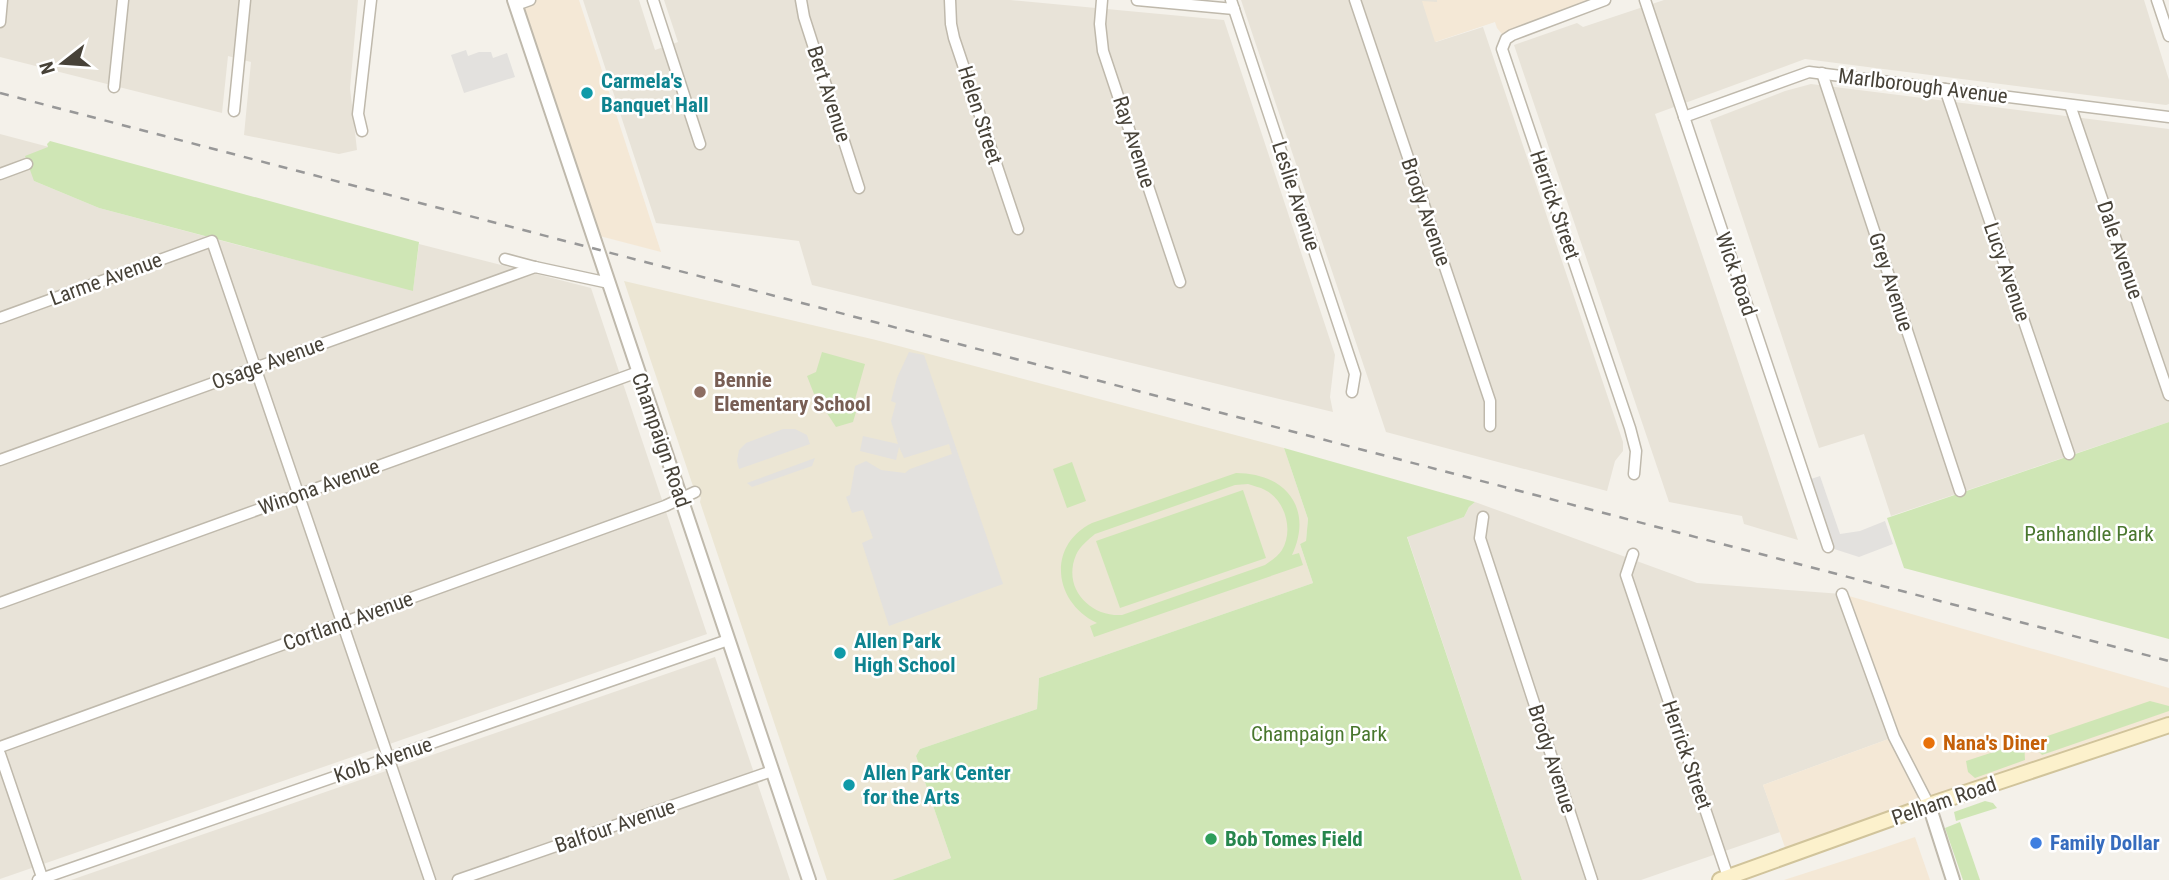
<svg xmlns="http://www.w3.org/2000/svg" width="2169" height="880" font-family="'Roboto Condensed',sans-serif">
<rect width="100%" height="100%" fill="#f4f1ea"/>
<g fill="#e8e3d8">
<path d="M 0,0 L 358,0 L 350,88 L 357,150 L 339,154 L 244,135 L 251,62 L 228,56 L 222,113 L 0,57 Z"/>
<path d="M 583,0 L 639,0 L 655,50 L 678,42 L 664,0 L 1010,0 L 1224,20 L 1335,355 L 1330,397 L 1333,412 L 812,285 L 799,241 L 656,223 Z"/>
<path d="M 1241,0 L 1438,0 L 1439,4 L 1423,3 L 1436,42 L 1483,27 L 1623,442 L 1623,451 L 1615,461 L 1607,491 L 1386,432 Z"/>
<path d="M 1664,0 L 2144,0 L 2169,80 L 2169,104 L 2166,105 L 1805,59 L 1655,114 L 1798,540 L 1744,524 L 1742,516 L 1669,502 L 1514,45 L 1577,23 L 1583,27 Z"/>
<path d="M 1811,84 L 2169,129 L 2169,422 L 1891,516 L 1864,434 L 1819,448 L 1710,120 L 1785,91 Z"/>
<path d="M 0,134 L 49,147 L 34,181 L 99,208 L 234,244 L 413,290 L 419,244 L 591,288 L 707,634 L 0,879 Z"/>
<path d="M 1475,502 L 1697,583 L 1842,594 L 1894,737 L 1763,785 L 1780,832 L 1641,880 L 1522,880 L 1407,536 L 1464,517 L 1469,507 Z"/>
<path d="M 715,657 L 790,880 L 71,880 Z"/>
</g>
<g fill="#f4e8d6">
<path d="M 514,0 L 579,0 L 661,252 L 592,234 Z"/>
<path d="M 1437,0 L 1605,0 L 1506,39 L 1497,28 L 1495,22 L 1435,42 L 1422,1 L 1437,2 Z"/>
<path d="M 1842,594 L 2169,688 L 2169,725 L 1788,856 L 1763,785 L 1894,737 Z"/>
<path d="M 1915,837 L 1930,880 L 1784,880 L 1874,851 Z"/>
</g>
<path fill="#ece6d4" d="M 624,281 L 876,340 L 1284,448 L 1308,519 L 1306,542 L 1300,544 L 1313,583 L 1039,678 L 1037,709 L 920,749 L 916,756 L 951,858 L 892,880 L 827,880 L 700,502 L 701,497 L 697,498 Z"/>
<g fill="#cfe6b5" fill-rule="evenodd">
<path d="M 50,141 L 419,242 L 413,291 L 99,208 L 34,181 L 25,156 L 48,147 L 47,144 Z"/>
<path d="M 822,352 L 865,364 L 852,410 L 856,412 L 853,422 L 836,427 L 823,407 L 820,393 L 814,394 L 807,376 L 816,372 Z"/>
<path d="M 2169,422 L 2169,639 L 1904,568 L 1887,518 Z"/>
<path d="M 1284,448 L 1475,502 L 1469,507 L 1464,517 L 1407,537 L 1522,880 L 892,880 L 951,858 L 916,756 L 920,749 L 1037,709 L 1039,678 L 1313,583 L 1300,544 L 1306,541 L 1308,519 Z"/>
<path d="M 1072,462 L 1086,501 L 1067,508 L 1053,469 Z"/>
<path d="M 1236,473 C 1285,473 1314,508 1292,555 L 1299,553 L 1303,565 L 1094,637 L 1090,626 L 1097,623 C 1054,603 1046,546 1092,523 ZM 1248,484 C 1253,486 1260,487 1265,490 C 1285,500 1294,530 1282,550 C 1278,556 1271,561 1265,565 L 1122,615 C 1090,617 1062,588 1076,555 C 1080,546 1088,540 1095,534 L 1235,485 Z"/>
<path d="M 1243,490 L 1266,558 L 1120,608 L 1096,541 Z"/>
<path d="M 2150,701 L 2169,706 L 2169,711 L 2042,755 L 2030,742 Z"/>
<path d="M 2024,742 L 2025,760 L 1975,778 L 1968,772 L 1966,761 Z"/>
<path d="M 1985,801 L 1993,803 L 1997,808 L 1956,821 L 1954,812 Z"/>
<path d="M 1960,822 L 1980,880 L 1963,880 L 1945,828 Z"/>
</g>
<g fill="#e3e1de">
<path d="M 466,50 L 468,56 L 479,52 L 491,52 L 493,58 L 507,53 L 515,77 L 464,93 L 451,55 Z"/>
<path d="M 909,352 L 924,355 L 1003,584 L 889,626 L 862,543 L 873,538 L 863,510 L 852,513 L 846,497 L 850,495 L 855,466 L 866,461 L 881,470 L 905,473 L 910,469 L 952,454 L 949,444 L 904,458 L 899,447 L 896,460 L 860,451 L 863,436 L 898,444 L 891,421 L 896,403 L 891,401 L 897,378 Z"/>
<path d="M 783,429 L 795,429 L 807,435 L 810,444 L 739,469 L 737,461 L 739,450 L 746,443 Z"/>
<path d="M 815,458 L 812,466 L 752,487 L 747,483 Z"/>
<path d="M 1820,476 L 1840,534 L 1860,531 L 1885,521 L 1893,544 L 1859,557 L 1828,547 L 1805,481 Z"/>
</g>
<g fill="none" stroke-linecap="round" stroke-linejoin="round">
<g stroke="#bfb9ac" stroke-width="13">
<g id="minor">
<path d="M 653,0 L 700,144"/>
<path d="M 801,0 L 804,17 L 859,188"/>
<path d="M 950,0 L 951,24 L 954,38 L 1018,229"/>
<path d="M 1102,0 L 1100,24 L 1103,51 L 1180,282"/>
<path d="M 1137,0 L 1234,9"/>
<path d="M 1231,0 L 1355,374 L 1352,392"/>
<path d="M 1355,0 L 1490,401 L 1490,426"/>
<path d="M 1605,0 L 1512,35 L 1506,39 L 1502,49 L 1630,428 L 1636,451 L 1634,474"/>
<path d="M 1645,0 L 1828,547"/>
<path d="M 2157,0 L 2169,36"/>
<path d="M 516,5 L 530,0"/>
<path d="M 0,22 L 2,0"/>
<path d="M 1822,73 L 1960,491"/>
<path d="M 114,87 L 123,0"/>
<path d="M 1945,89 L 2069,454"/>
<path d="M 2070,105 L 2169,395"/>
<path d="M 234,111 L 245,0"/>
<path d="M 1684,117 L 1809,72 L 2169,117"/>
<path d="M 362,131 L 358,114 L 371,0"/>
<path d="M 0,174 L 27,164"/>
<path d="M 505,259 L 535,267"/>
<path d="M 0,318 L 212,241 L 430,880"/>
<path d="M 0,460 L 535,267 L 609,283"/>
<path d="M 1483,517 L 1480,538 L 1592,880"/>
<path d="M 1633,554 L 1626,575 L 1728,877"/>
<path d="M 1842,594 L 1894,737 L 1929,805"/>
<path d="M 0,603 L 638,372"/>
<path d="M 0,747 L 665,506 L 695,492"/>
<path d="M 0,754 L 43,880"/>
<path d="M 38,880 L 728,640"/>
<path d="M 458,880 L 772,771"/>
</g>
</g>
<g stroke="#bfb9ac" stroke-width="16">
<g id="tertiary">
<path d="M 514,0 L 809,880"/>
<path d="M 1929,805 L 1953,880"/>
</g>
</g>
<g stroke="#d1c49b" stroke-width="18">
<path id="secondary" d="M 1720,880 L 1929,805 L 2169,725"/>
</g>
<use href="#minor" stroke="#fff" stroke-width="10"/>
<use href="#tertiary" stroke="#fff" stroke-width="12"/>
<use href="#secondary" stroke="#fcf1cc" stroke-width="14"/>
<path stroke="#989898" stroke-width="2.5" stroke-dasharray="9 9" stroke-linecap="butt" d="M 0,93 L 2169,661"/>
</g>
<g fill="#0f9aa8" stroke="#fff" stroke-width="2.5">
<circle cx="587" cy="93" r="7"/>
<circle cx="840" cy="653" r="7"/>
<circle cx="849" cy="785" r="7"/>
</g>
<circle fill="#8d6e63" stroke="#fff" stroke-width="2.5" cx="700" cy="392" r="7"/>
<circle fill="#e8710a" stroke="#fff" stroke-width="2.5" cx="1929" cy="743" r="7"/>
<circle fill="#2e9e5b" stroke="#fff" stroke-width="2.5" cx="1211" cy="839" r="7"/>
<circle fill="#3f7fe0" stroke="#fff" stroke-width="2.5" cx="2036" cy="843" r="7"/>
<g text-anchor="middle" stroke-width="5" stroke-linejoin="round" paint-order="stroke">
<g font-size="21" font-weight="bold" fill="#0d838f" stroke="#fff" text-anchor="start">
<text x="601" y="88">Carmela's<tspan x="601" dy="24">Banquet Hall</tspan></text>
<text x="854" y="648">Allen Park<tspan x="854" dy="24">High School</tspan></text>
<text x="863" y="780">Allen Park Center<tspan x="863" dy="24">for the Arts</tspan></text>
</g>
<g font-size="21" fill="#474238" stroke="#fff">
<text transform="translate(1923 86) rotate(7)" y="7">Marlborough Avenue</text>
<text transform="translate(829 94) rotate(72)" y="7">Bert Avenue</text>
<text transform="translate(980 115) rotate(72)" y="7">Helen Street</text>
<text transform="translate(1134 142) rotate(72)" y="7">Ray Avenue</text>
<text transform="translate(1296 196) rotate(72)" y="7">Leslie Avenue</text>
<text transform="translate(1555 205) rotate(71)" y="7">Herrick Street</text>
<text transform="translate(1426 212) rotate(71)" y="7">Brody Avenue</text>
<text transform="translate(2120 250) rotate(71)" y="7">Dale Avenue</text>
<text transform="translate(2007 272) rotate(71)" y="7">Lucy Avenue</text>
<text transform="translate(1736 274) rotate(71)" y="7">Wick Road</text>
<text transform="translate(106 279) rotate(-20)" y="7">Larme Avenue</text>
<text transform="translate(1891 282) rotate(72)" y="7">Grey Avenue</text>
<text transform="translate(268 363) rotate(-20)" y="7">Osage Avenue</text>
<text transform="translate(661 440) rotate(71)" y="7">Champaign Road</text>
<text transform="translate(319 487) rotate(-20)" y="7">Winona Avenue</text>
<text transform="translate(348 621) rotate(-20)" y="7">Cortland Avenue</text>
<text transform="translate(1687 755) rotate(71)" y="7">Herrick Street</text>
<text transform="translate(1552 759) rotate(72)" y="7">Brody Avenue</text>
<text transform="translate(383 760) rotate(-19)" y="7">Kolb Avenue</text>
<text transform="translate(1944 801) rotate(-19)" y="7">Pelham Road</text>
<text transform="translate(615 826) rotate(-19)" y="7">Balfour Avenue</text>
</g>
<g font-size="21" font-weight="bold" fill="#785e54" stroke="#fff" text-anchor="start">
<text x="714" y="387">Bennie<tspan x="714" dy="24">Elementary School</tspan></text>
</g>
<g font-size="21" fill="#49772e" stroke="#fff">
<text x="2089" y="541">Panhandle Park</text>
<text x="1319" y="741">Champaign Park</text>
</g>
<g font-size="21" font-weight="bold" fill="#c56008" stroke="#fff" text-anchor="start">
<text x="1943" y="750">Nana's Diner</text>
</g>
<g font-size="21" font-weight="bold" fill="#27864d" stroke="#fff" text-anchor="start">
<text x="1225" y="846">Bob Tomes Field</text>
</g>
<g font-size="21" font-weight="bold" fill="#366cbe" stroke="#fff" text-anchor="start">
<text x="2050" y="850">Family Dollar</text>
</g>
</g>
<g transform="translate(63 63) rotate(253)" stroke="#ffffff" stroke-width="5" paint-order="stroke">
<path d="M0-5L12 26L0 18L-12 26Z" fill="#474238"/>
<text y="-10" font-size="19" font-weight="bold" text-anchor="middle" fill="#474238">N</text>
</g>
</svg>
